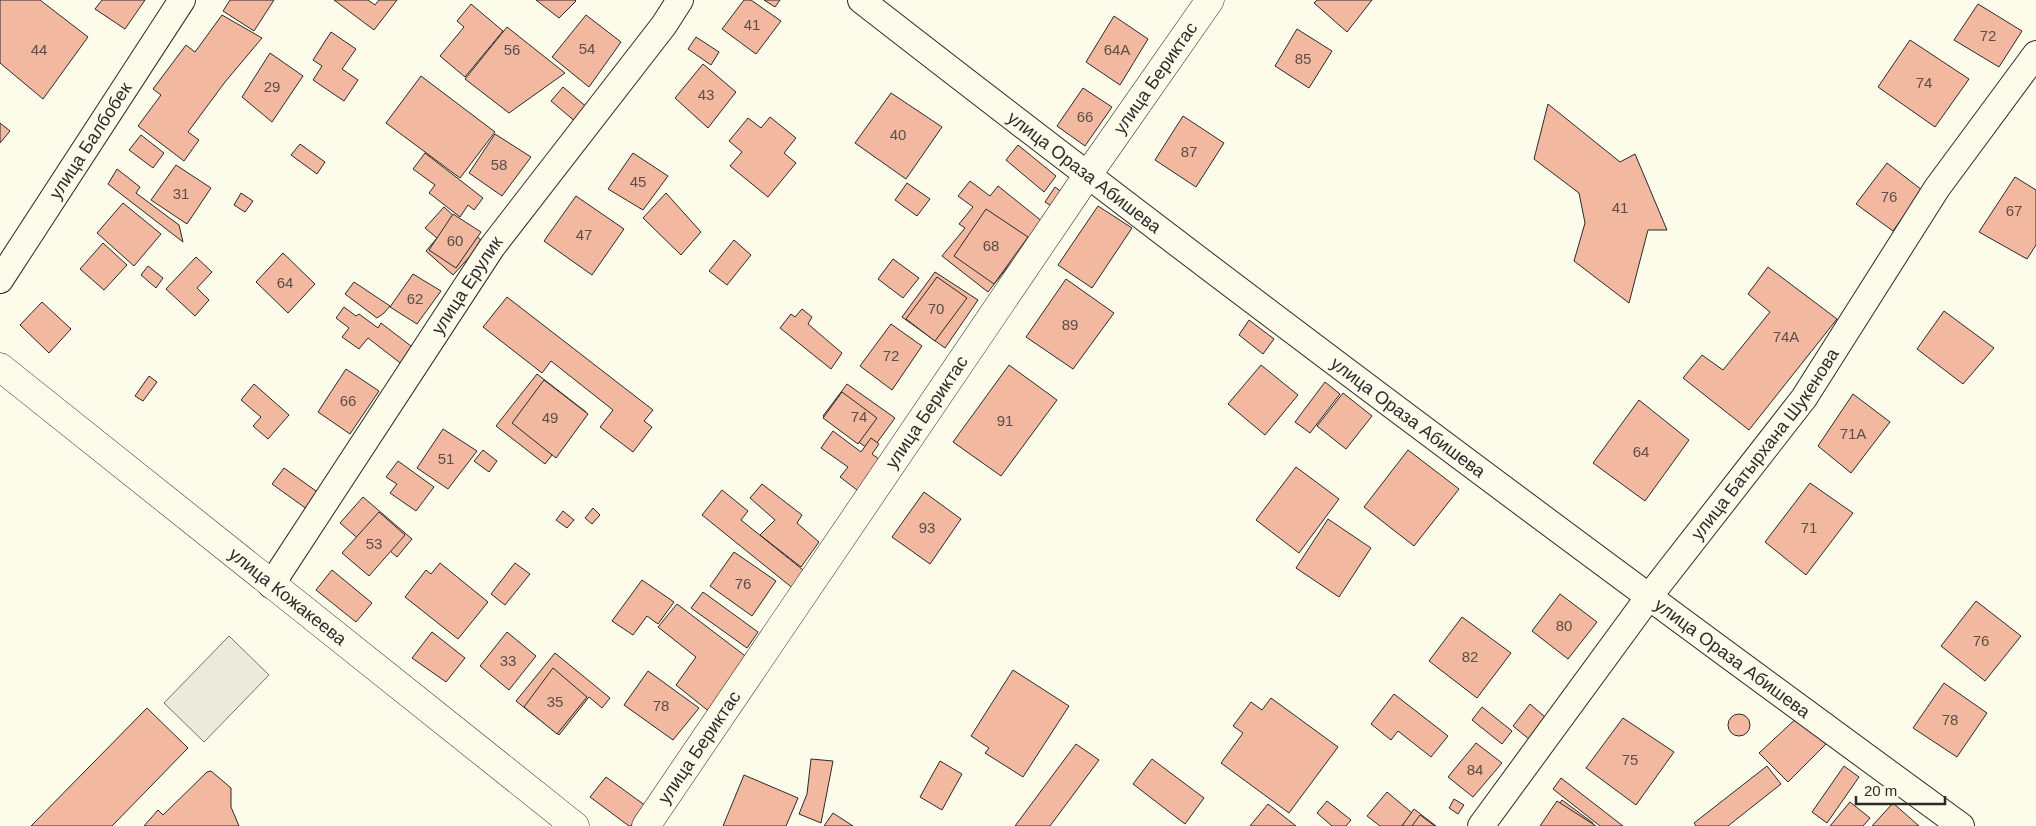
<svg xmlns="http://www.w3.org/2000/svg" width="2036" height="826" font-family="Helvetica,sans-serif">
<rect width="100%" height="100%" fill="#fdfbea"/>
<path fill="#eceadb" stroke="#74746e" d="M 229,636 L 269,675 L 204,742 L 164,703 Z"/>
<g fill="#f2b8a0" stroke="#2b2b2b">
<path d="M 0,0 L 40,0 L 88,37 L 43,99 L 0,63 Z"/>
<path d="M 102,0 L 145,0 L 125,29 L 95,9 Z"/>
<path d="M 230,0 L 274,0 L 254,31 L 223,11 Z"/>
<path d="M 334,0 L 368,0 L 375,5 L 379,0 L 397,0 L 374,30 Z"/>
<path d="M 536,0 L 575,0 L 576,1 L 559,18 Z"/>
<path d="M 744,0 L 751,0 L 781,21 L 756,54 L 722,29 Z"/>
<path d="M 764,0 L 780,0 L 775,7 Z"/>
<path d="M 1317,0 L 1372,0 L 1347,32 L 1314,3 Z"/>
<path d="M 471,4 L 503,31 L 465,77 L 440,56 L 464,27 L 457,21 Z"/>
<path d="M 1978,4 L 2022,31 L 1999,67 L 1954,40 Z"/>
<path d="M 222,15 L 262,38 L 225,82 L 188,132 L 199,140 L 184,161 L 138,126 L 161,95 L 153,89 L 186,45 L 195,52 Z"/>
<path d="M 586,15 L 621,42 L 589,87 L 552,57 Z"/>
<path d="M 1114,16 L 1148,39 L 1120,85 L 1086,62 Z"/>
<path d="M 507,27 L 565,73 L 509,113 L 465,79 Z"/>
<path d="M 1297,29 L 1332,51 L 1309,88 L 1275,66 Z"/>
<path d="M 331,32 L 356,49 L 342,69 L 358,80 L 344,101 L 313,80 L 322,66 L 313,60 Z"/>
<path d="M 696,37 L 719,52 L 711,65 L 688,49 Z"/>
<path d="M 1910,40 L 1969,79 L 1935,127 L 1878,87 Z"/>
<path d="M 270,53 L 303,76 L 272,122 L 242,97 Z"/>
<path d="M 703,64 L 736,92 L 708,128 L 675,98 Z"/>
<path d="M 421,76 L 495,132 L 460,178 L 386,123 Z"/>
<path d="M 563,87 L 589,109 L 577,123 L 551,101 Z"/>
<path d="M 1083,88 L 1112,107 L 1085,146 L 1057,126 Z"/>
<path d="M 891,93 L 942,127 L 906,179 L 855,143 Z"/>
<path d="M 1548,104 L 1620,162 L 1635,154 L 1667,230 L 1648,230 L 1629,303 L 1574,261 L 1585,223 L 1579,193 L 1534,159 Z"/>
<path d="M 1183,116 L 1224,143 L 1196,187 L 1155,160 Z"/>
<path d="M 770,117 L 796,138 L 784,153 L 796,163 L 768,197 L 730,166 L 742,152 L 729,141 L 748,118 L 761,128 Z"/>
<path d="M 0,123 L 10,131 L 0,143 Z"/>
<path d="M 495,134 L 531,157 L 502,196 L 469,173 Z"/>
<path d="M 141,135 L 164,153 L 153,168 L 129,150 Z"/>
<path d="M 300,144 L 325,162 L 317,174 L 291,155 Z"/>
<path d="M 1018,145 L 1056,176 L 1044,192 L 1006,160 Z"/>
<path d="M 425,153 L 483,198 L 474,210 L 468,205 L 460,217 L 429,193 L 435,185 L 413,169 Z"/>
<path d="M 633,153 L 668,176 L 643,210 L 608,189 Z"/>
<path d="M 1887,163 L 1922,190 L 1893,231 L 1856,204 Z"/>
<path d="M 176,165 L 211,188 L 187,224 L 151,200 Z"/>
<path d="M 117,169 L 140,187 L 136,193 L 179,225 L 183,242 L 108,184 Z"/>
<path d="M 2015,177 L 2036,190 L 2036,245 L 2027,259 L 1979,232 Z"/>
<path d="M 970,181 L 990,196 L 998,186 L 1043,222 L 988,292 L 942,256 L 965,228 L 959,224 L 973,207 L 958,196 Z"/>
<path d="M 907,183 L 930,199 L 917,216 L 895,200 Z"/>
<path d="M 1055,187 L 1066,195 L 1056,209 L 1045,202 Z"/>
<path d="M 241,193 L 253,201 L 245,212 L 234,205 Z"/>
<path d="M 666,193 L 701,232 L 681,255 L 643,218 Z"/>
<path d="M 576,196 L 624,229 L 592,275 L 544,241 Z"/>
<path d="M 123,203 L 161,234 L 134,266 L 97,233 Z"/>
<path d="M 1098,206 L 1132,228 L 1092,288 L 1058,265 Z"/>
<path d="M 444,207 L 483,242 L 453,275 L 426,251 L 437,238 L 425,228 Z"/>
<path d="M 986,209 L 1028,237 L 994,284 L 954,256 Z"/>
<path d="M 453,214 L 481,232 L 456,268 L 429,250 Z"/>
<path d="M 734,240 L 751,255 L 727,285 L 709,271 Z"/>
<path d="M 103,243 L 127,265 L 104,290 L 80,269 Z"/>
<path d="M 283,253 L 315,284 L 288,313 L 256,282 Z"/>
<path d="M 196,257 L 212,272 L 197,288 L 209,300 L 195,316 L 166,289 Z"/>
<path d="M 893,259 L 919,278 L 903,298 L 878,279 Z"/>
<path d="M 148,266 L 163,278 L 156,288 L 141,275 Z"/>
<path d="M 1768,267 L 1837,319 L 1749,430 L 1683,378 L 1702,355 L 1723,370 L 1770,312 L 1748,294 Z"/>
<path d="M 935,272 L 978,300 L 945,348 L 902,317 Z"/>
<path d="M 413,274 L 441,291 L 417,324 L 390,307 Z"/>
<path d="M 937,277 L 967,298 L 935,341 L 906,319 Z"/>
<path d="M 1066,279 L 1114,313 L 1073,369 L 1026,337 Z"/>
<path d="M 354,282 L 390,306 L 384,313 L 377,318 L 345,294 Z"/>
<path d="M 507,297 L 653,410 L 644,421 L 652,427 L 633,452 L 600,427 L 613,410 L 551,361 L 542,373 L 483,327 Z"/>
<path d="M 42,302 L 71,329 L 49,353 L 20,325 Z"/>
<path d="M 344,307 L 356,316 L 359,314 L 378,328 L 381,323 L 420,353 L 408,369 L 368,338 L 359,349 L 342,337 L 349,328 L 336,318 Z"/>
<path d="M 802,309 L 812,317 L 808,324 L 842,353 L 831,369 L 780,328 L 791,314 L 795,317 Z"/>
<path d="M 1944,311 L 1994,348 L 1963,384 L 1917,349 Z"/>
<path d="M 1249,320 L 1274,339 L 1263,354 L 1239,335 Z"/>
<path d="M 891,324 L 922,346 L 892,390 L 860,366 Z"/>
<path d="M 1009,365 L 1057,400 L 1001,476 L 953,442 Z"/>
<path d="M 1261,365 L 1298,395 L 1265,435 L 1228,404 Z"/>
<path d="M 346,369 L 379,391 L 350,434 L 318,412 Z"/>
<path d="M 537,374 L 586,412 L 545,464 L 496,426 Z"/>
<path d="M 149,376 L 157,382 L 143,401 L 135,396 Z"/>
<path d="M 544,380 L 588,414 L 556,458 L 512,423 Z"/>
<path d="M 1325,382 L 1340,394 L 1310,433 L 1295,422 Z"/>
<path d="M 254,384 L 289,415 L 268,439 L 253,426 L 261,417 L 241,400 Z"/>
<path d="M 847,384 L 895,418 L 871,451 L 823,416 Z"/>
<path d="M 842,392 L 877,418 L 858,444 L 823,418 Z"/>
<path d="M 1343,393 L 1372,416 L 1346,449 L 1317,426 Z"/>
<path d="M 1853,394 L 1890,422 L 1851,473 L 1818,446 Z"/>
<path d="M 1639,400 L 1689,440 L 1645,501 L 1593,463 Z"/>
<path d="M 443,429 L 477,451 L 448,489 L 417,468 Z"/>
<path d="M 833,431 L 861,452 L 871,438 L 879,444 L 872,454 L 883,462 L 861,493 L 840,477 L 848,467 L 821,448 Z"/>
<path d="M 483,450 L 497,461 L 489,472 L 474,461 Z"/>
<path d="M 1408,450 L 1459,489 L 1414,546 L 1364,507 Z"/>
<path d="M 398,461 L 434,487 L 416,511 L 390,493 L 397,484 L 386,477 Z"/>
<path d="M 1296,467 L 1339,499 L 1299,553 L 1256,520 Z"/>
<path d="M 284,468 L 323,496 L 311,512 L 272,484 Z"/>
<path d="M 1810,483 L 1853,513 L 1806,575 L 1765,542 Z"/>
<path d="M 762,484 L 802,515 L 797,523 L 819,542 L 801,567 L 760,535 L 775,520 L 750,498 Z"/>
<path d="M 722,490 L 748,511 L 741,520 L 808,574 L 795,590 L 702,515 Z"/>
<path d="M 924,492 L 961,519 L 930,564 L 892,537 Z"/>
<path d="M 363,497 L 412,539 L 397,557 L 375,538 L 367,546 L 340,523 Z"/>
<path d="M 593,508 L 600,515 L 592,524 L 585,518 Z"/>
<path d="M 563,511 L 574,520 L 567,528 L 556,520 Z"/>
<path d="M 379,512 L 405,535 L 369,576 L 342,553 Z"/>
<path d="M 1328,519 L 1371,548 L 1339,597 L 1296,568 Z"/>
<path d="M 734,552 L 776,581 L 752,616 L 710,586 Z"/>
<path d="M 440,563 L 488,602 L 458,639 L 405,597 L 426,570 L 431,574 Z"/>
<path d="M 515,563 L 530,574 L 505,605 L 491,594 Z"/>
<path d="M 332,570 L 372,603 L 356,622 L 316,590 Z"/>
<path d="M 642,580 L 674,602 L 658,624 L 647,616 L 633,635 L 612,621 Z"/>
<path d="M 703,592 L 758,632 L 747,648 L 691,608 Z"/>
<path d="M 1560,594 L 1597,622 L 1568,659 L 1532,631 Z"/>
<path d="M 1976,601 L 2021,636 L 1985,681 L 1941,646 Z"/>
<path d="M 677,604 L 748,658 L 711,713 L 676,685 L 696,657 L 658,627 Z"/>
<path d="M 1462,617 L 1511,653 L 1477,698 L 1429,661 Z"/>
<path d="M 432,632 L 465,658 L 446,682 L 412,658 Z"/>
<path d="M 507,632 L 536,656 L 509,690 L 480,666 Z"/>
<path d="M 555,653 L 610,698 L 602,708 L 589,697 L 559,735 L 516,701 Z"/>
<path d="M 553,668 L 587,697 L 557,734 L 524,707 Z"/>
<path d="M 1013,670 L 1069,706 L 1023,777 L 985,753 L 989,748 L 971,736 Z"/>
<path d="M 648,671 L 699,708 L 673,740 L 624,705 Z"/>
<path d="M 1944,683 L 1987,713 L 1957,757 L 1913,728 Z"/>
<path d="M 1394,694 L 1448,736 L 1431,757 L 1398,731 L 1391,740 L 1371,724 Z"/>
<path d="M 1271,698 L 1338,747 L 1289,813 L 1221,763 L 1243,733 L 1233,726 L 1251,702 L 1262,710 Z"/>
<path d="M 1530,704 L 1552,723 L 1535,744 L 1513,726 Z"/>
<path d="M 1482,707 L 1512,731 L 1502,744 L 1472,720 Z"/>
<path d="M 147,708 L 188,748 L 112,826 L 31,826 Z"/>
<circle cx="1739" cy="725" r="11"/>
<path d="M 1800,715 L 1826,744 L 1788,782 L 1759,753 Z"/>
<path d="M 1623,718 L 1674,752 L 1636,805 L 1586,768 Z"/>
<path d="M 1476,743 L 1502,763 L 1473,797 L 1448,777 Z"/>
<path d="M 1076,744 L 1099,760 L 1050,826 L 1015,826 Z"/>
<path d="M 811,759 L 833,761 L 821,823 L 799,814 L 807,794 Z"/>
<path d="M 1152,759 L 1204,798 L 1185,824 L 1133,784 Z"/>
<path d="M 940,761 L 962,774 L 942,810 L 920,797 Z"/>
<path d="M 1767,766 L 1781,784 L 1728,826 L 1696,826 L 1694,823 Z"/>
<path d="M 1844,766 L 1859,777 L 1827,823 L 1812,812 Z"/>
<path d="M 211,771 L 231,788 L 231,807 L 239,826 L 144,826 L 158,810 L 163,815 L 207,772 Z"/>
<path d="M 744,775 L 798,798 L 786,826 L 723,826 Z"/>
<path d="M 606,777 L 646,806 L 631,826 L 629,826 L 590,797 Z"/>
<path d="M 1561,778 L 1623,826 L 1600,826 L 1553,789 Z"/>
<path d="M 1387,792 L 1412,813 L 1402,826 L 1380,826 L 1367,816 Z"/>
<path d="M 1454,799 L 1464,805 L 1458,814 L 1449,808 Z"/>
<path d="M 1562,800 L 1593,823 L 1591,826 L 1543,826 Z"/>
<path d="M 1327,801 L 1351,820 L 1346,826 L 1332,826 L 1317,813 Z"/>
<path d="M 1557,801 L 1596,826 L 1540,826 Z"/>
<path d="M 1850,802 L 1870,818 L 1863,826 L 1830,826 Z"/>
<path d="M 1893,803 L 1919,826 L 1872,826 Z"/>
<path d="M 1268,804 L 1296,826 L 1250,826 Z"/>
<path d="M 1414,809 L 1436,826 L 1402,826 Z"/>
<path d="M 833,813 L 853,826 L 824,826 Z"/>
<path d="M 1420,815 L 1435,826 L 1412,826 Z"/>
</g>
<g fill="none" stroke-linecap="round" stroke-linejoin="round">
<g stroke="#2b2b2b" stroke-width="28">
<g id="minor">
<path id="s1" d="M 861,0 C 1223,282 1591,556 1961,826"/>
<path id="s2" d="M 0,280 L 182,0"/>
<path id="s3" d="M 271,585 L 492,247 L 664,25 L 680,0"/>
<path id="s4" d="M 1481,826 L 1648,598 L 1804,398 L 1937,188 L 2036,54"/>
</g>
</g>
<g stroke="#2b2b2b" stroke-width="29">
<g id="tertiary">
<path id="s5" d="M 0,367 L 575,826"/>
<path id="s6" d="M 646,826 L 1087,176 L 1210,0"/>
</g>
</g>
<use href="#minor" stroke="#fdfbea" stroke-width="26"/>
<use href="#tertiary" stroke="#fdfbea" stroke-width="28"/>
</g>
<g text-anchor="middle" stroke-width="4" stroke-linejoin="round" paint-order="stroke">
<g font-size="15" fill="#5d4e48">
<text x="752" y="30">41</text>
<text x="1988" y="41">72</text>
<text x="587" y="54">54</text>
<text x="39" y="55">44</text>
<text x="512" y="55">56</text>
<text x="1117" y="55">64А</text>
<text x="1303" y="64">85</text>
<text x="1924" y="88">74</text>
<text x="272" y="92">29</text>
<text x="706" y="100">43</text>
<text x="1085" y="122">66</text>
<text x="898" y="140">40</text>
<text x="1189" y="157">87</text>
<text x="499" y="170">58</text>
<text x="638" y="187">45</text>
<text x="181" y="199">31</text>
<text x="1889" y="202">76</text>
<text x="1620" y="213">41</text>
<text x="2014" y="216">67</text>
<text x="584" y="240">47</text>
<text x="455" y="246">60</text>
<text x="991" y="251">68</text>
<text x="285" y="288">64</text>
<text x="415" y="304">62</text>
<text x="936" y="314">70</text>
<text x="1070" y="330">89</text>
<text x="1786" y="342">74А</text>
<text x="891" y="361">72</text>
<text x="348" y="406">66</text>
<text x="859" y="422">74</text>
<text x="550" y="423">49</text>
<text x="1005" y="426">91</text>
<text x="1853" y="439">71А</text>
<text x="1641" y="457">64</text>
<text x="446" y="464">51</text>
<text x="927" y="533">93</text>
<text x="1809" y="533">71</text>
<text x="374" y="549">53</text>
<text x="743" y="589">76</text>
<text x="1564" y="631">80</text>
<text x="1981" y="646">76</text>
<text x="1470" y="662">82</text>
<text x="508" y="666">33</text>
<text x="555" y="707">35</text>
<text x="661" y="711">78</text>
<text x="1950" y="725">78</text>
<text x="1630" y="765">75</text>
<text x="1475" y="775">84</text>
</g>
<g font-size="18" fill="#2b2b2b" stroke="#fdfbea">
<text dy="6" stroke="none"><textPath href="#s6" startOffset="905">улица Бериктас</textPath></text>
<text dy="6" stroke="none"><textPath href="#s2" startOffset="166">улица Балбобек</textPath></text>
<text dy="6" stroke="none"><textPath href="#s1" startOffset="282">улица Ораза Абишева</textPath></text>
<text dy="6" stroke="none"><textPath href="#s3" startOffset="358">улица Ерулик</textPath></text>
<text dy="6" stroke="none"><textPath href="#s6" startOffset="500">улица Бериктас</textPath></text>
<text dy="6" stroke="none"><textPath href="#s1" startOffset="688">улица Ораза Абишева</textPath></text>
<text dy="6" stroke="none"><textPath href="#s4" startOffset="476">улица Батырхана Шукенова</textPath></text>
<text dy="6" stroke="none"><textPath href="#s5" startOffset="368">улица Кожакеева</textPath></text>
<text dy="6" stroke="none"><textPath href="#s1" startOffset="1092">улица Ораза Абишева</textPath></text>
<text dy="6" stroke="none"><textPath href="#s6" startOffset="95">улица Бериктас</textPath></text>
</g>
</g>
<path d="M1856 796v8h89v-8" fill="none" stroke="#2b2b2b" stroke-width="2.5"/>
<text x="1864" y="796" font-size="15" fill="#2b2b2b" stroke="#fdfbea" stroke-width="4" paint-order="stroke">20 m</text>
</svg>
